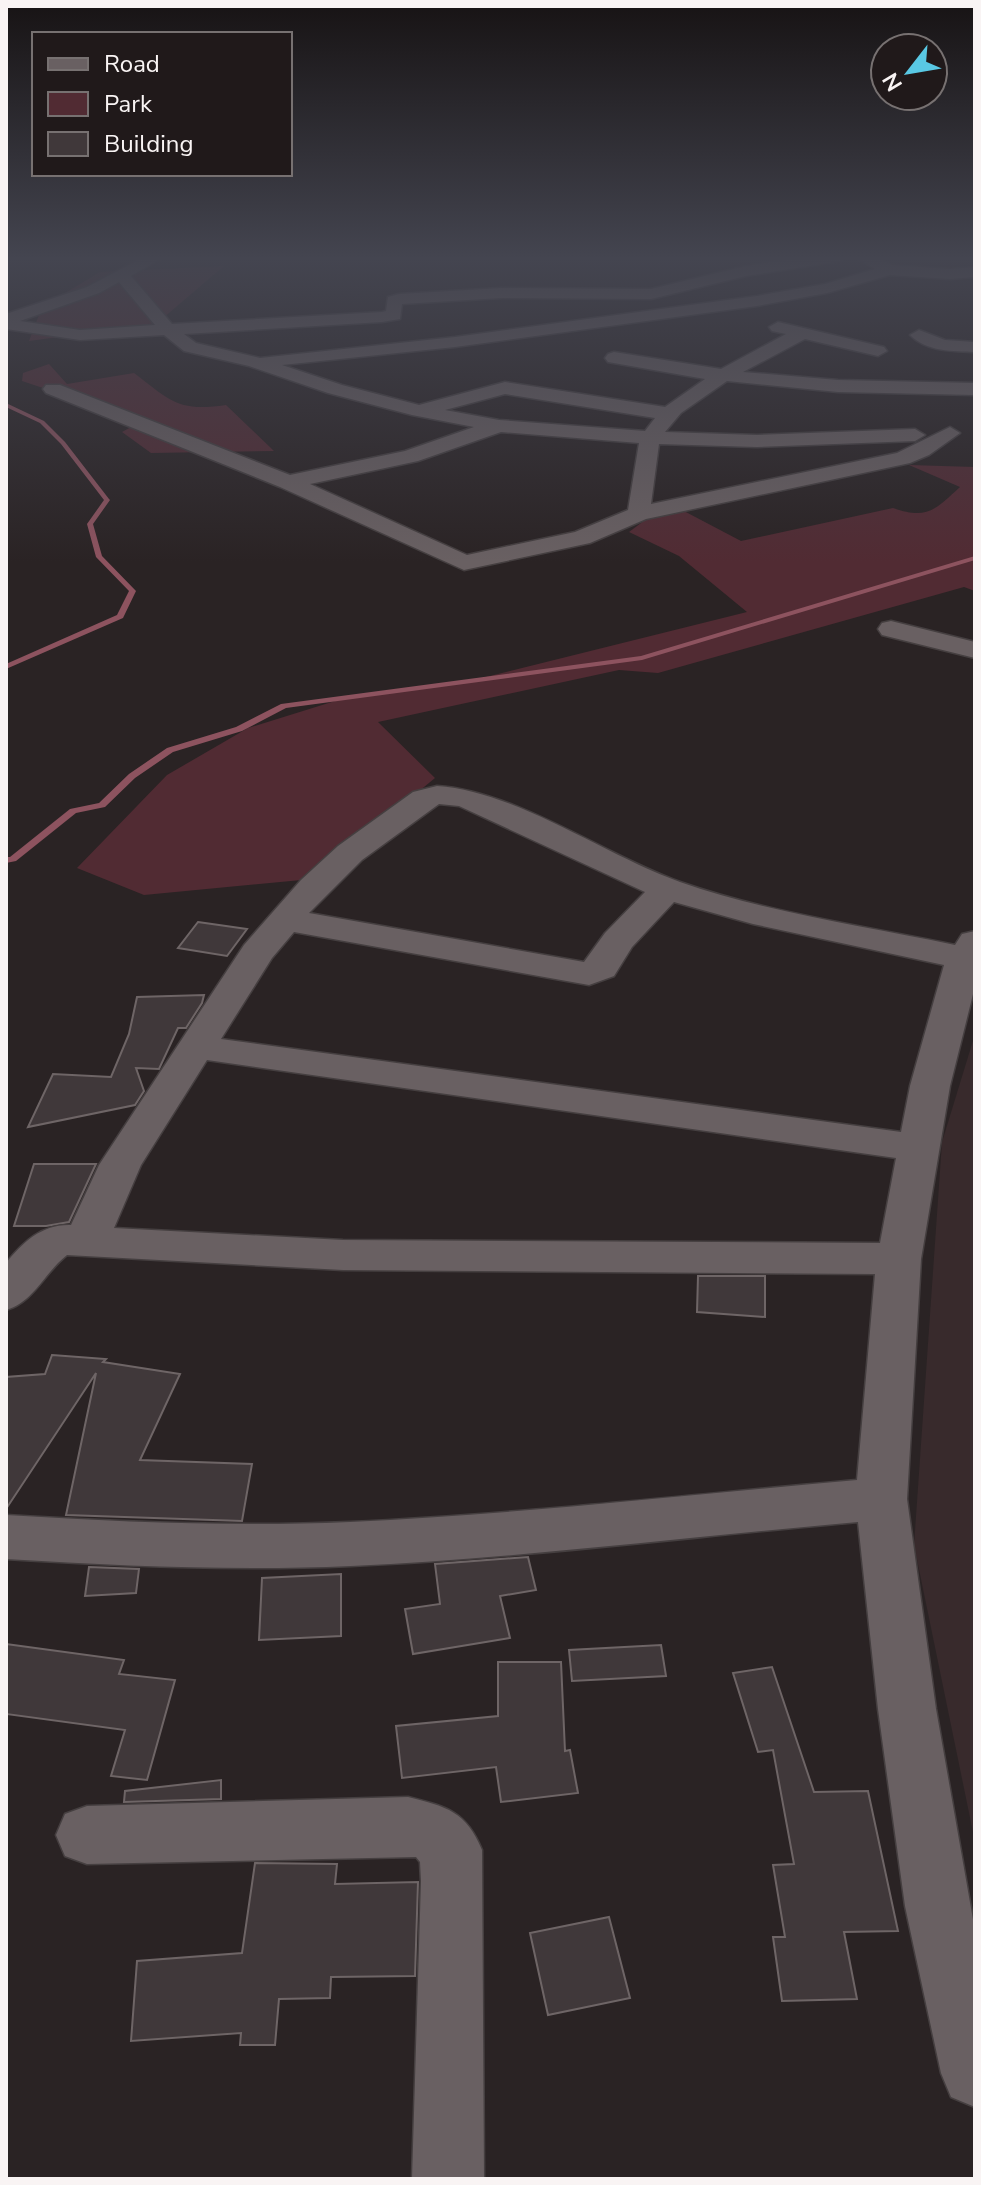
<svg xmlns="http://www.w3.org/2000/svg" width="981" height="2185" font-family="'Nunito Sans',sans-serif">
<rect width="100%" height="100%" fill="#2a2324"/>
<path fill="#382a2c" d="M 975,1034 L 975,1842 L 914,1545 L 942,1142 Z"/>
<g fill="#512b33">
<path d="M 224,266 L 156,324 L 29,341 L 42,307 L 100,272 Z"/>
<path d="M 49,364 L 67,384 L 134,373 C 171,401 178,412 226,405 L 274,451 L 151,453 L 122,432 L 142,421 L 22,381 L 23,373 Z"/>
<path d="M 909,465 L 975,467 L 975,591 L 964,587 L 658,673 L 619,670 L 378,722 L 435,778 L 312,879 L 144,895 L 77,868 L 167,775 L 248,728 L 351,696 L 458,684 L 747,612 L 679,556 L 629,532 L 649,517 L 682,510 L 741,541 L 893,508 C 927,520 935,510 960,487 Z"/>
</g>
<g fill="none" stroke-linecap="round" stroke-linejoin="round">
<g fill="#8d535f" fill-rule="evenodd">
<path d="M 6,403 L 44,421 L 65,442 L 109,499 L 110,500 L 93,524 L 102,556 L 136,591 L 123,618 L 6,669 L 6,664 L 117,615 L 129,591 L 96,557 L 87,524 L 104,500 L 61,444 L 40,423 L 6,407 Z"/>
<path d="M 975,556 L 975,560 L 642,660 L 286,708 L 242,731 L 173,752 L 135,778 L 105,807 L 76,813 L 16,861 L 6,863 L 6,857 L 10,857 L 70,809 L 99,803 L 129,774 L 167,748 L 236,727 L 281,704 L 641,656 Z"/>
</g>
</g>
<g fill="#40383a" stroke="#6e6566" stroke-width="2">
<path d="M 198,922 L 247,929 L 227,956 L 178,948 Z"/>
<path d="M 204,995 L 202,1003 L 186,1028 L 178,1028 L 159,1069 L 136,1068 L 144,1091 L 135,1105 L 28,1127 L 53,1074 L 111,1077 L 129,1034 L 137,997 Z"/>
<path d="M 34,1164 L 96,1164 L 69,1222 L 46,1226 L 14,1226 Z"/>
<path d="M 698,1276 L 765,1276 L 765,1317 L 697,1312 Z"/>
<path d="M 52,1355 L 106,1359 L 103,1362 L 180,1374 L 140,1460 L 252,1464 L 242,1521 L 66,1515 L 96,1373 L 6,1509 L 6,1377 L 45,1374 Z"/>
<path d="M 528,1557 L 536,1590 L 500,1596 L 510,1638 L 413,1654 L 405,1609 L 440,1604 L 435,1564 Z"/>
<path d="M 89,1567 L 139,1569 L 136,1593 L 85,1596 Z"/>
<path d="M 341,1574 L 341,1636 L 259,1640 L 262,1578 Z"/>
<path d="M 6,1644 L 124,1660 L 119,1674 L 175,1680 L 147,1780 L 111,1776 L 125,1730 L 6,1714 Z"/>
<path d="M 661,1645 L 666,1676 L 572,1681 L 569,1650 Z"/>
<path d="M 498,1662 L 561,1662 L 565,1751 L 570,1750 L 578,1793 L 501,1802 L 496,1767 L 402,1778 L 396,1726 L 498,1716 Z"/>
<path d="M 772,1667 L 814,1792 L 868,1791 L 898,1931 L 844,1932 L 857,1999 L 782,2001 L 773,1937 L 785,1937 L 773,1865 L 794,1864 L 773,1750 L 758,1752 L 733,1673 Z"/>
<path d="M 221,1780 L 221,1799 L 124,1802 L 125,1791 Z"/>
<path d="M 255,1863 L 337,1864 L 335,1884 L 418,1882 L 415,1976 L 331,1977 L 330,1998 L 279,1999 L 275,2045 L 240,2045 L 241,2033 L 131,2041 L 137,1961 L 242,1953 Z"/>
<path d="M 609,1917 L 630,1998 L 548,2015 L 530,1933 Z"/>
</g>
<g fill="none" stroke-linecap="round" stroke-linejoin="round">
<g stroke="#453f40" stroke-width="3">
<g id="minor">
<path d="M 146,256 L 165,256 L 131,276 L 172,324 L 382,312 L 386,311 L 388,297 L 399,294 L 501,288 L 651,289 L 746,266 L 813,256 L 848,256 L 840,261 L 746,276 L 651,299 L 501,298 L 402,304 L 400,319 L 382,322 L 184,334 L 196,343 L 260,358 L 455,337 L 757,296 L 825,284 L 875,269 L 854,256 L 872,256 L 892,265 L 950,269 L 975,267 L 975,277 L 950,279 L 890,275 L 827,293 L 757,306 L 455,347 L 282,365 L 342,385 L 419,405 L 505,382 L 665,407 L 705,379 L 608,362 L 605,358 L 608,354 L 614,352 L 721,369 L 786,334 L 772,331 L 769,327 L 778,322 L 884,347 L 887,351 L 878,356 L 805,339 L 743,372 L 838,380 L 975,383 L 975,395 L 838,392 L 727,381 L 681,413 L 665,432 L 757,435 L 915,429 L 925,435 L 915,441 L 757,447 L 659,444 L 651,504 L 897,453 L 950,427 L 960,433 L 929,455 L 910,463 L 646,519 L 590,543 L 464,570 L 280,487 L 46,393 L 43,389 L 46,385 L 60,385 L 290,475 L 405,451 L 474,427 L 412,415 L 328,393 L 249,366 L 184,351 L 164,335 L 80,340 L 6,329 L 6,314 L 87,287 ZM 119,282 L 155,325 L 80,330 L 20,321 L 99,293 ZM 505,394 L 655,418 L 645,431 L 499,420 L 445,410 ZM 501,432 L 639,443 L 628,510 L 575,532 L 467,555 L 310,484 L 418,461 Z"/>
<path d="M 919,330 L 945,340 L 975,342 L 975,352 C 953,351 927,352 910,335 Z"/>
<path d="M 891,621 L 975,642 L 975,658 L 882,635 L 878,629 L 882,623 Z"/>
<path d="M 437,786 C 516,791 604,855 680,882 C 769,913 864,926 955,945 L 962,934 L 975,931 L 975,986 L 950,1086 L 921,1259 L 907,1499 L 936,1709 L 975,1931 L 975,2107 L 951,2097 L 941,2073 L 905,1906 L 878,1709 L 858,1522 C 689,1537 520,1558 351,1566 C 236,1571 121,1566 6,1559 L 6,1515 C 121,1522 236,1527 350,1522 C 520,1514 688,1495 857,1480 L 875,1274 L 343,1270 L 67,1255 C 44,1273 34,1302 6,1310 L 6,1263 C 23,1242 42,1224 71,1225 L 99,1165 L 244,945 L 301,880 L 338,846 L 413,792 ZM 439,804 L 459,806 L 645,892 L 605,933 L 584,962 L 309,913 L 362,860 ZM 674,902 L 753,924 L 944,965 L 910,1086 L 901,1132 L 221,1039 L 272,958 L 294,932 L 589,985 L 614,976 L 632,947 ZM 207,1060 L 896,1158 L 880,1243 L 343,1240 L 114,1228 L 141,1165 Z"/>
<path d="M 408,1797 C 447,1807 466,1811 482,1850 L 484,2179 L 412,2179 L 421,1881 L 420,1862 L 416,1857 L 87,1864 L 65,1856 L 56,1835 L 65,1814 L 87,1806 Z"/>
</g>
</g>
<use href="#minor" fill="#696062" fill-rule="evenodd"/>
</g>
<linearGradient id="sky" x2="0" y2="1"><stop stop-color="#171314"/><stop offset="0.46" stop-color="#444550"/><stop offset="1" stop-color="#444550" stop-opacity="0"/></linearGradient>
<rect width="981" height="562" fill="url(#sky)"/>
<rect width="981" height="2185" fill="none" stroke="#f9f4f4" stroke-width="16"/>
<rect x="32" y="32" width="260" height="144" fill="#20191a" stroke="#777171" stroke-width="2"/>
<rect x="48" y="58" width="40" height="12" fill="#696062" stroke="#777171" stroke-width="2"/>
<text x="104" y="72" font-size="24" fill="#f9f4f4">Road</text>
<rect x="48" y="92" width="40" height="24" fill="#512b33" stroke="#777171" stroke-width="2"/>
<text x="104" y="112" font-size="24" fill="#f9f4f4">Park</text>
<rect x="48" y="132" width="40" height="24" fill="#40383a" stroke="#777171" stroke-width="2"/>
<text x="104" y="152" font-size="24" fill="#f9f4f4">Building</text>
<g transform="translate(909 72) rotate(239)"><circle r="38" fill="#20191a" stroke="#777171" stroke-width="2"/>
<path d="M0-6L14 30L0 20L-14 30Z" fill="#59c8e4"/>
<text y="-12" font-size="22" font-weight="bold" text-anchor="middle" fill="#f9f4f4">N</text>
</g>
</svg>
